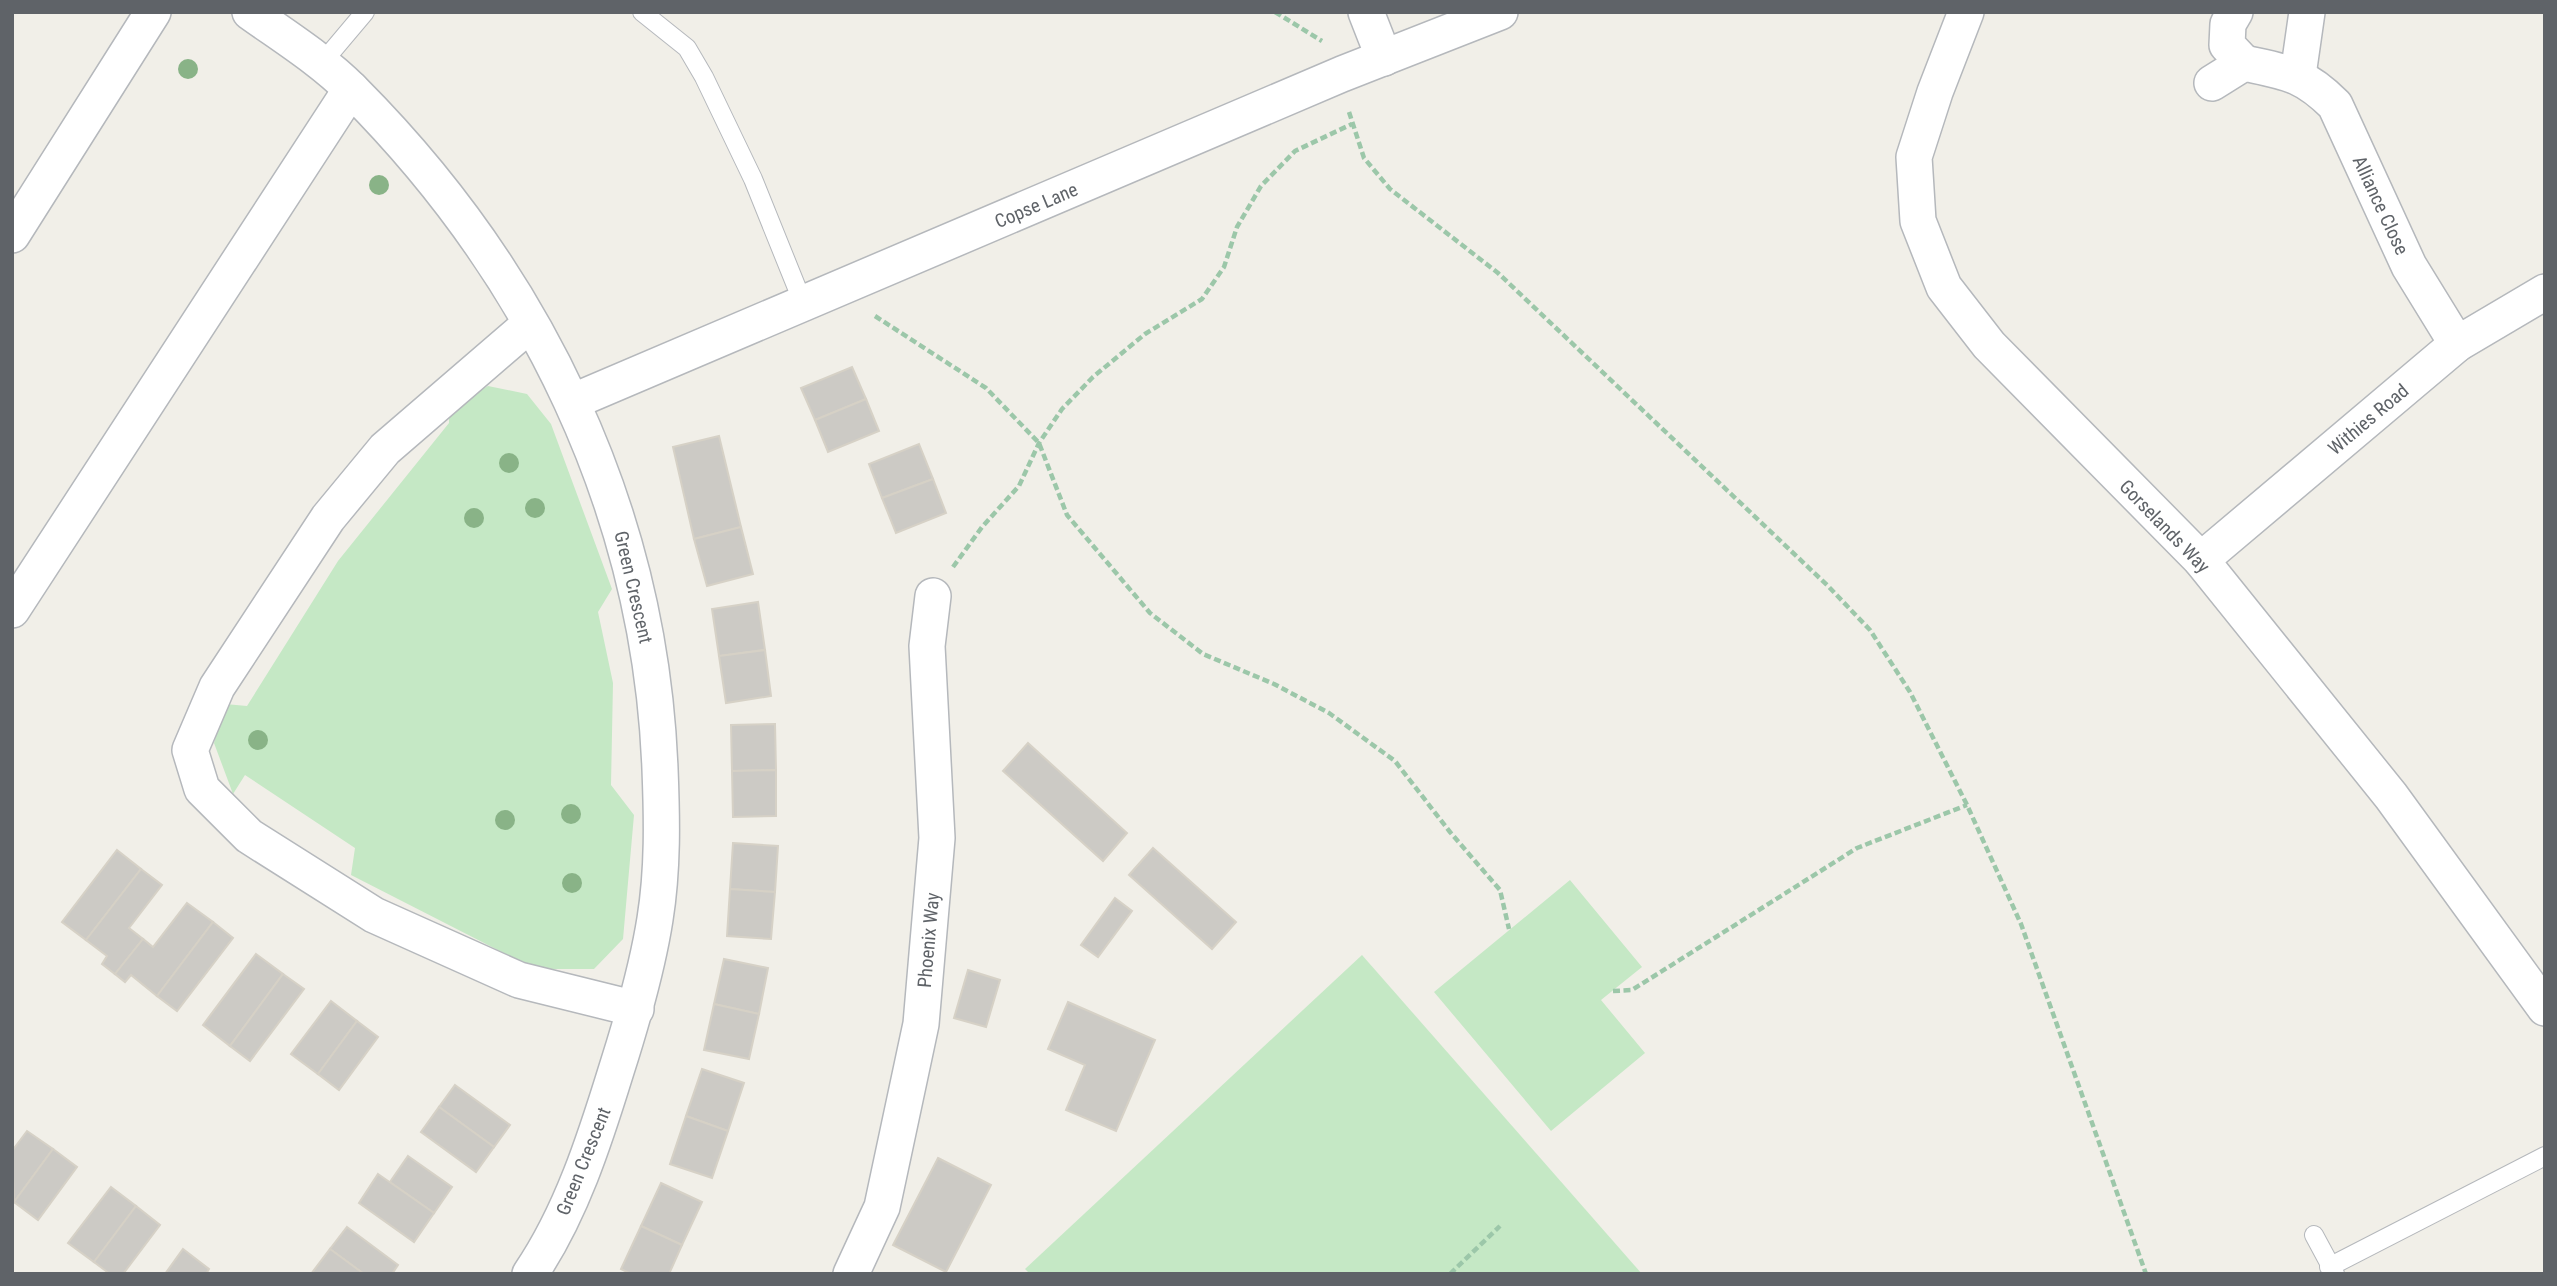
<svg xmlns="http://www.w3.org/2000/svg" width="2557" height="1286" font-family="'Roboto Condensed',sans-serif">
<rect width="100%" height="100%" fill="#f1efe8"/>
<g fill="#c5e8c5">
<path d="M 488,386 L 527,394 L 551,424 L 612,589 L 598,612 L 613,683 L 611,785 L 634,815 L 623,939 L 594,969 L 535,969 L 351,875 L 355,848 L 245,775 L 233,794 L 214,743 L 225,704 L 247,706 L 338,561 L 449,423 L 449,409 Z"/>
<path d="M 1570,880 L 1642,967 L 1601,1000 L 1645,1053 L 1551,1131 L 1434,992 Z"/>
<path d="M 1362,955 L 1642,1274 L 1030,1274 L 1025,1269 Z"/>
</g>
<g fill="#cccac5" stroke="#d6d1c6" stroke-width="2">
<path d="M 852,367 L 866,399 L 815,420 L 801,388 Z"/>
<path d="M 866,399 L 879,431 L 828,452 L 815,420 Z"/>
<path d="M 719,436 L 741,527 L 694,539 L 673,447 Z"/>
<path d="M 919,444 L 933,479 L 882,498 L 869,464 Z"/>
<path d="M 933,479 L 946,513 L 896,533 L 882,498 Z"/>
<path d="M 741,527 L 753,574 L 707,586 L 694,539 Z"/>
<path d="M 758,602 L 765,650 L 719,656 L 712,609 Z"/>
<path d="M 765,650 L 771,696 L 726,703 L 719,656 Z"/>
<path d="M 775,724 L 776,770 L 732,771 L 731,725 Z"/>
<path d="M 1028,743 L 1127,833 L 1103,861 L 1003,771 Z"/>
<path d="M 776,770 L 776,816 L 733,817 L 732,771 Z"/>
<path d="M 733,843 L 778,846 L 775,892 L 730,889 Z"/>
<path d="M 1153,848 L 1236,922 L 1212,949 L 1129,875 Z"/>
<path d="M 117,850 L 141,869 L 86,940 L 62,922 Z"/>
<path d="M 141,869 L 162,885 L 129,928 L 143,939 L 115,974 L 102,964 L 107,956 L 86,940 Z"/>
<path d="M 730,889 L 775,892 L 771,939 L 727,936 Z"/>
<path d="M 1115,898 L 1132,911 L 1098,957 L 1081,945 Z"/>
<path d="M 187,903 L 213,922 L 157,996 L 131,975 L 125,982 L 115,974 L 143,939 L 153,947 Z"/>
<path d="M 213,922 L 233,938 L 177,1011 L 157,996 Z"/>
<path d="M 256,954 L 283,974 L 230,1046 L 203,1025 Z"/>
<path d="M 724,959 L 768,968 L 759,1014 L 714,1004 Z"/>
<path d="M 968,970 L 1000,980 L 986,1027 L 954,1018 Z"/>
<path d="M 283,974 L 304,989 L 250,1061 L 230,1046 Z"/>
<path d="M 331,1001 L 357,1021 L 318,1074 L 291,1054 Z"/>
<path d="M 1068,1002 L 1155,1040 L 1116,1131 L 1066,1110 L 1085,1065 L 1048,1049 Z"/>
<path d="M 714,1004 L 759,1014 L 749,1059 L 704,1050 Z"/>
<path d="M 357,1021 L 378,1037 L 339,1090 L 318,1074 Z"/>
<path d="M 702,1069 L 744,1083 L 728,1131 L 686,1116 Z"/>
<path d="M 455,1085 L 510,1125 L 494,1147 L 439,1107 Z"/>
<path d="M 439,1107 L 494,1147 L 476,1172 L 421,1132 Z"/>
<path d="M 686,1116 L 728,1131 L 712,1178 L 670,1164 Z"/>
<path d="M 27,1131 L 53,1149 L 14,1202 L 12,1151 Z"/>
<path d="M 53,1149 L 77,1167 L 38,1220 L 14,1202 Z"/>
<path d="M 408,1156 L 452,1187 L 434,1213 L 390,1182 Z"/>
<path d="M 938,1158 L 991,1185 L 946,1272 L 893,1245 Z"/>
<path d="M 378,1174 L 434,1213 L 414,1242 L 359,1203 Z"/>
<path d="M 661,1183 L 702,1202 L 682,1245 L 641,1226 Z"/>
<path d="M 111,1187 L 136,1206 L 94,1262 L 68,1243 Z"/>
<path d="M 136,1206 L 160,1225 L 123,1274 L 110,1274 L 94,1262 Z"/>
<path d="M 641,1226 L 682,1245 L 669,1274 L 631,1274 L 621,1269 Z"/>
<path d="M 347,1227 L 398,1265 L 392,1274 L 364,1274 L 330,1249 Z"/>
<path d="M 183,1249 L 209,1269 L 206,1274 L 165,1274 Z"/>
<path d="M 330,1249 L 364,1274 L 311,1274 Z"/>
</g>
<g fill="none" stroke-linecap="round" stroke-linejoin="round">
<g stroke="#b5b8bc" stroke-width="20">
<g id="service">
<path d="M 642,12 L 687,48 L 704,77 L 753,179 L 803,303"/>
<path d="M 322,63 L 365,12"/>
<path d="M 2314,1235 L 2335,1274"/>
<path d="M 2329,1267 L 2545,1156"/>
</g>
</g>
<g stroke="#b5b8bc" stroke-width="38">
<g id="minor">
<path d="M 250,12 C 285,37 322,60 352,90 C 535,273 650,509 660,769 C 662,819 663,869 655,919 C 647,970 632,1021 616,1071 C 595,1139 571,1214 530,1274"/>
<path d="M 1366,12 L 1384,58"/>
<path d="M 1966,12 L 1935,92 L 1914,157 L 1918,221 L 1944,287 L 1989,345 L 2201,560 L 2391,796 L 2545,1008"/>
<path d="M 2235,12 L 2228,24 L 2227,45 L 2244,63"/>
<path d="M 2298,75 L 2307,12"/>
<path d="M 2212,83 L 2244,63 C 2286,72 2303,73 2335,105 L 2409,266 L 2457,344"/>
<path d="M 12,235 L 153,12"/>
<path d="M 530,324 L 385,449 L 328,518 L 217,687 L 190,750 L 202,789 L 249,836 L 374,915 L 519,980 L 636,1009"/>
<path d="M 574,401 L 1342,74 L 1500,12"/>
<path d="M 2201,560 L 2457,344 L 2545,292"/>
<path d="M 12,610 L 351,89"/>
<path d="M 851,1274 L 882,1207 L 921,1024 L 937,838 L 927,646 L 933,596"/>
</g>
</g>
<g stroke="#9cc7a9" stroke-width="4.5" stroke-dasharray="7 3.5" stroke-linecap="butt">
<path d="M 1275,12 L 1322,41"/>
<path d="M 1349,112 L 1364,158 L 1390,189 L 1498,273 L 1828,586 L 1870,630 L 1910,692 L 1967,805 L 2021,924 L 2146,1274"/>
<path d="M 875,316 L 986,388 L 1039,443 L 1067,515 L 1150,613 L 1203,654 L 1274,684 L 1329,713 L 1395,761 L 1450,832 L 1500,890 L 1509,929"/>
<path d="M 953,567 L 982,527 L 1019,486 L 1039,443 L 1062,409 L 1093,377 L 1145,334 L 1202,299 L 1224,267 L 1237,227 L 1261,186 L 1295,151 L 1352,124"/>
<path d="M 1613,991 L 1632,990 L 1857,848 L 1967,805"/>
<path d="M 1450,1274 L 1500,1226"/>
</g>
<use href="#service" stroke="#fff" stroke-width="18"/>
<use href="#minor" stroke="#fff" stroke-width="35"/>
</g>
<g fill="#89b387">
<circle cx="188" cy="69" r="10"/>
<circle cx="379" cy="185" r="10"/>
<circle cx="509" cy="463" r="10"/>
<circle cx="535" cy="508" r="10"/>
<circle cx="474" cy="518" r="10"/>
<circle cx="258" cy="740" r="10"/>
<circle cx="571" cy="814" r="10"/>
<circle cx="505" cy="820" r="10"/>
<circle cx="572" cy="883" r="10"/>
</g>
<g text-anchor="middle" stroke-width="5" stroke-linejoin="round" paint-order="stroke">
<g font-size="19" fill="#5f6368" stroke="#fff">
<text transform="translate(1036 205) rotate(-23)" y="7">Copse Lane</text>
<text transform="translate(2381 205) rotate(65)" y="7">Alliance Close</text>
<text transform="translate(2368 419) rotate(-40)" y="7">Withies Road</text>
<text transform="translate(2165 526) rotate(46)" y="7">Gorselands Way</text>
<text transform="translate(634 587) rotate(77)" y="7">Green Crescent</text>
<text transform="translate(928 940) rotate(-85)" y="7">Phoenix Way</text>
<text transform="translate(583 1161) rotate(-68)" y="7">Green Crescent</text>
</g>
</g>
<rect width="2557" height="1286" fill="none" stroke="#5f6368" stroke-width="28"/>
</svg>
